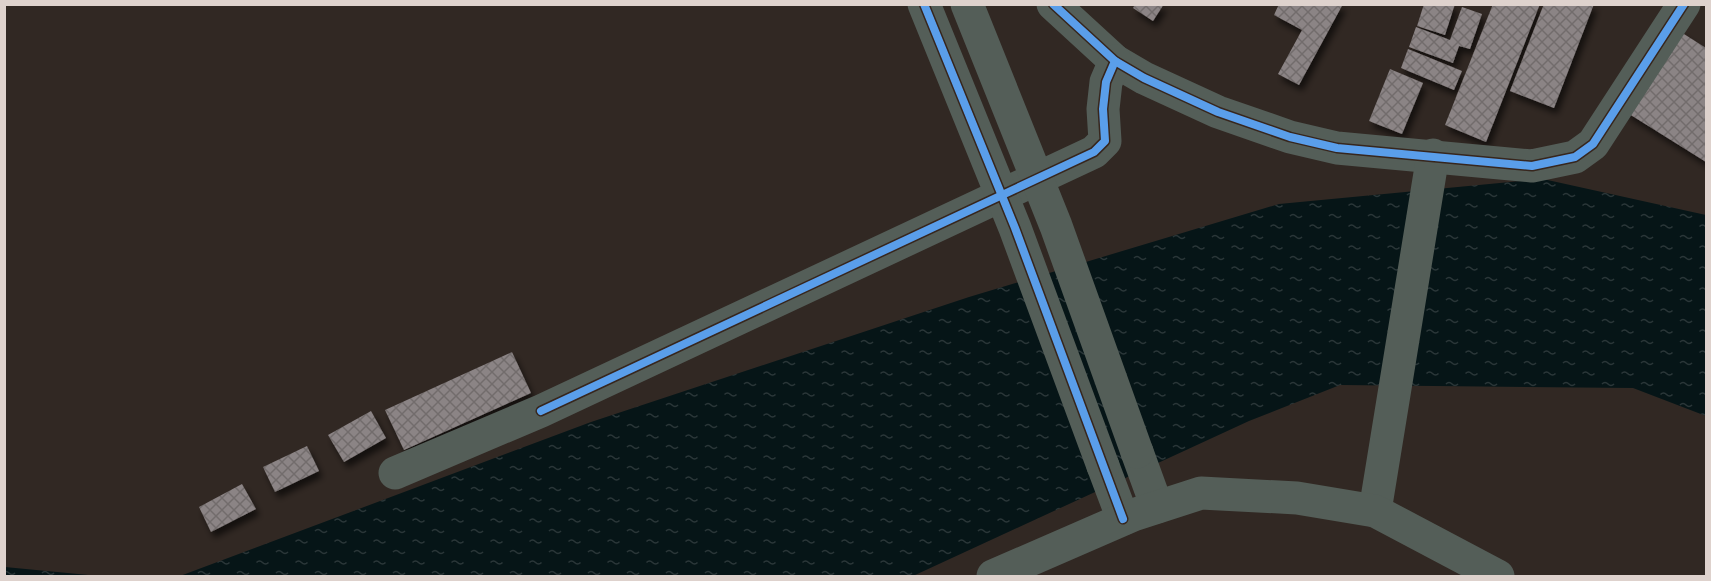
<svg xmlns="http://www.w3.org/2000/svg" width="1711" height="581" font-family="'PT Sans',sans-serif">
<defs>
<pattern id="water-ripples" width="26" height="14" patternUnits="userSpaceOnUse" patternTransform="scale(1.5)"><rect width="26" height="14" fill="#061517"/><path d="M2 4q2-2 4 0t4 0M15 11q2-2 4 0t4 0" fill="none" stroke="#2a3638"/></pattern>
<pattern id="building-cross-hatch" width="8" height="8" patternUnits="userSpaceOnUse" patternTransform="scale(1.5)"><rect width="8" height="8" fill="#8b8485"/><path d="M0 0l8 8M0 8l8-8" fill="none" stroke="#726c6c"/></pattern>
<filter id="shadow"><feDropShadow dx="3.5" dy="6" stdDeviation="3" flood-color="#0009"/></filter>
</defs>
<rect width="100%" height="100%" fill="#312823"/>
<g fill="url(#water-ripples)">
<path d="M 1543,179 L 1706,215 L 1706,416 L 1633,388 L 1340,385 L 1249,421 L 913,576 L 180,576 L 591,422 L 969,297 L 1279,204 Z"/>
<path d="M 4,567 L 5,567 L 99,576 L 5,576 Z"/>
</g>
<g fill="url(#building-cross-hatch)" filter="url(#shadow)">
<path d="M 1135,4 L 1164,4 L 1153,21 L 1133,8 Z"/>
<path d="M 1279,4 L 1343,4 L 1299,85 L 1278,74 L 1302,30 L 1274,15 Z"/>
<path d="M 1424,4 L 1455,4 L 1445,35 L 1417,26 Z"/>
<path d="M 1493,4 L 1540,4 L 1486,142 L 1445,125 Z"/>
<path d="M 1544,4 L 1594,4 L 1554,108 L 1510,91 Z"/>
<path d="M 1462,7 L 1482,14 L 1470,49 L 1459,46 L 1453,63 L 1409,47 L 1416,27 L 1450,40 Z"/>
<path d="M 1676,29 L 1706,48 L 1706,162 L 1626,112 Z"/>
<path d="M 1408,49 L 1462,71 L 1454,90 L 1401,68 Z"/>
<path d="M 1390,69 L 1423,83 L 1402,134 L 1369,121 Z"/>
<path d="M 512,352 L 531,393 L 404,450 L 385,410 Z"/>
<path d="M 371,411 L 386,438 L 344,462 L 328,435 Z"/>
<path d="M 307,446 L 319,471 L 275,492 L 263,467 Z"/>
<path d="M 242,484 L 256,509 L 211,532 L 199,507 Z"/>
</g>
<g fill="none" stroke-linecap="round" stroke-linejoin="round">
<g stroke="#545e58" stroke-width="33">
<path d="M 1053,4 L 1115,61 L 1144,78 L 1218,112 L 1290,137 L 1337,148 L 1532,166 L 1575,157 L 1593,144 L 1684,4"/>
<path d="M 1137,452 L 1157,507"/>
<path d="M 1103,466 L 1123,519"/>
<path d="M 395,473 L 541,411 L 1094,152 L 1105,141 L 1103,109 L 1106,82 L 1115,61"/>
<path d="M 1375,511 L 1433,155"/>
<path d="M 993,576 L 1133,515 L 1201,493 L 1297,498 L 1375,511 L 1498,576"/>
</g>
<g stroke="#545e58" stroke-width="33">
<path d="M 924,4 L 1015,228 L 1103,466"/>
<path d="M 967,4 L 1056,226 L 1137,452"/>
</g>
<g stroke="#37261d" stroke-width="11">
<g id="cycleway">
<path d="M 924,4 L 1015,228 L 1123,519"/>
<path d="M 1053,4 L 1115,61 L 1144,78 L 1218,112 L 1290,137 L 1337,148 L 1532,166 L 1575,157 L 1593,144 L 1684,4"/>
<path d="M 541,411 L 1094,152 L 1105,141 L 1103,109 L 1106,82 L 1115,61"/>
</g>
</g>
<use href="#cycleway" stroke="#5a9eea" stroke-width="8"/>
</g>
<rect width="1711" height="581" fill="none" stroke="#ded2cd" stroke-width="12"/>
</svg>
